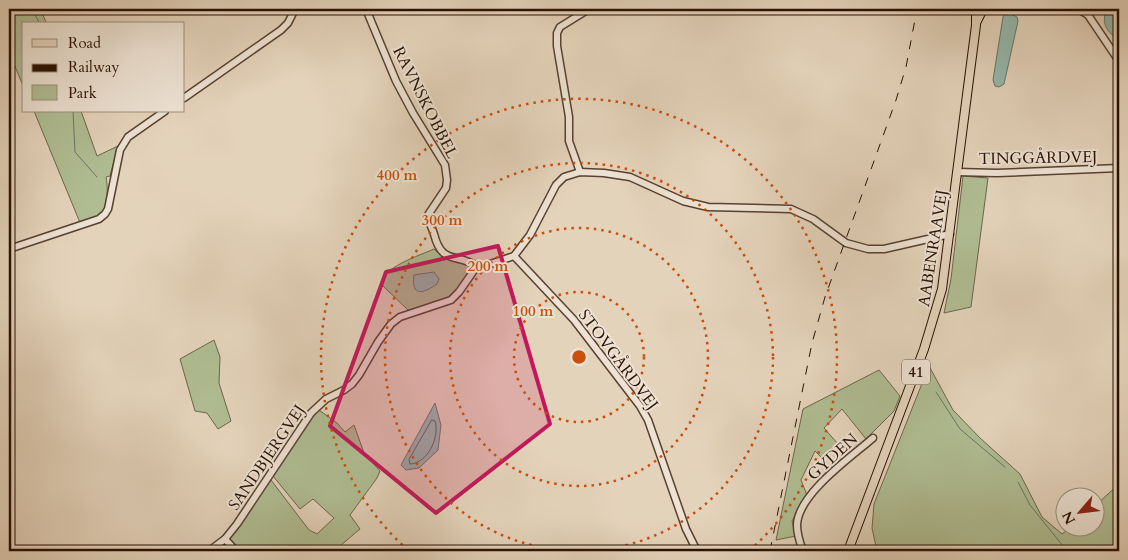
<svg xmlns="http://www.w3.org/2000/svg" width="1128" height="560" font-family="Cardo,serif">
<rect width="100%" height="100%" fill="#e4d3bb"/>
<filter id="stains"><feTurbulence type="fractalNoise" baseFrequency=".004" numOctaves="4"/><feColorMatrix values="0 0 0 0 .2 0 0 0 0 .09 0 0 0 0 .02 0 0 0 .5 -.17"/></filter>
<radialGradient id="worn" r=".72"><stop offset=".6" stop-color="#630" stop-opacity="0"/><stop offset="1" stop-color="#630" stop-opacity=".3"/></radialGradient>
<g fill="#b0bd93" stroke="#6c664a">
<path d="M 9,9 L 40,9 L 47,24 L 24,24 L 24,88 L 9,52 Z"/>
<path d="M 34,111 L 81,111 L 97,156 L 118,146 L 110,176 L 106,177 C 108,186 108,205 103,213 C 98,220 89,222 81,225 Z"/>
<path d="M 963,176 L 988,178 L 971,307 L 944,313 L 951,279 Z"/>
<path d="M 434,249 L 439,254 L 471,267 C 466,275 461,288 454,294 C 442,305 424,307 408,310 L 382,285 C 379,268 421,255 434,249 Z"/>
<path d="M 214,340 L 220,357 L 219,383 L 231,421 L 218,429 L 207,413 L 195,411 L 180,359 Z"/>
<path d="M 929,366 L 953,410 L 980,438 L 1020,474 L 1042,517 L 1062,534 L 1070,528 L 1096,528 L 1096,505 L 1119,484 L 1119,551 L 877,551 L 872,528 L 874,504 Z"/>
<path d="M 879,370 L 900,396 L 894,411 L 866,439 L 842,409 L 824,428 L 838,444 L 822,458 L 815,451 L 801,480 L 807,495 L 792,521 L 796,536 L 776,540 L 803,409 Z"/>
<path d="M 319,410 L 337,423 L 345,432 L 354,425 L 364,453 L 380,471 L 377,478 L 350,515 L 360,529 L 341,545 L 346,551 L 238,551 L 228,539 L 271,480 L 309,530 L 317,534 L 334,518 L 313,499 L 300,509 L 273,476 L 312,417 Z"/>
</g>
<g fill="#96b8ad" stroke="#6a7569">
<path d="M 1107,9 L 1119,9 L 1119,42 C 1108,31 1100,25 1107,9 Z"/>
<path d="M 1009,13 L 1017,17 L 1018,21 L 1004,84 L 999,87 L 995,86 L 993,80 L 1003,17 L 1005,14 Z"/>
<path d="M 434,272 L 439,279 L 437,284 C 424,293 411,298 414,275 Z"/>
<path d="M 435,403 L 441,425 L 438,450 L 419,468 L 406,470 L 401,465 Z"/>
</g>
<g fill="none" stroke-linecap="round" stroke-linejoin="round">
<path stroke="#5f6458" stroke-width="1" d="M 432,420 L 435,421 C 440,437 428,463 410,464 L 409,460 Z"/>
<g stroke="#6a7569" stroke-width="1">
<path d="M 32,9 L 40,24"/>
<path d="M 73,111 L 75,152 L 97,177"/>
<path d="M 936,392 L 960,429 L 1005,467"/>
<path d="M 1018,482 L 1030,505 L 1067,551"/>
</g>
<g stroke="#574130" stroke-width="9">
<g id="minor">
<path d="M 366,9 L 396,81 L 413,113 L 445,165 L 447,180 L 446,188 L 428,215 C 428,222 432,227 434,234 C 442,266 457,252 478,267"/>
<path d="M 1078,9 L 1088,15 L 1119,61"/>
<path d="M 184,98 L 281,30 L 288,23 L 295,9"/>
<path d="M 580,172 L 569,141 L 569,117 L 557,46 L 557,33 L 560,27 L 589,9"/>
<path d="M 957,172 L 997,173 L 1119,168"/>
<path d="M 9,249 L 99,219 L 105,214 L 108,209 L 120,150 L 128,137 L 165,111"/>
<path d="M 514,256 L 574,320 L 640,406 L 648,420 L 686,529 L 697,551"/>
<path d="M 225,539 L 236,551"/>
<path d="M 209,551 L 225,539 L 237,524 L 311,413 L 326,399 L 344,390 L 352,384 L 359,375 L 378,342 L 391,324 L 400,317 L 451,300 L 459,292 L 475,269 L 514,256 L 530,235 L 556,185 L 564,177 L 580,172 L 604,173 L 630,177 L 683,201 L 708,207 L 791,209 L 813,219 L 846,243 L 868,249 L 884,249 L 950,234"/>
<path d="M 803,551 C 800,543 797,534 797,525 C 798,494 851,457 873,438"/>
</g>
</g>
<g stroke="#281002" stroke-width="10">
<g id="major">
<path d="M 976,23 L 983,9"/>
<path d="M 848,551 L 924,349 L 942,289 L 976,25 L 976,9"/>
</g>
</g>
<use href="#minor" stroke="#ede2d3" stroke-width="6"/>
<use href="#major" stroke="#e4d3bb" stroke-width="8"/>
<path stroke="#281002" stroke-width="1" stroke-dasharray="9 9" stroke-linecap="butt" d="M 770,551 L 812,343 L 825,297 L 896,100 L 906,67 L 917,9"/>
</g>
<path fill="#c2185b" fill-opacity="0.2" stroke="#c2185b" stroke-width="4" stroke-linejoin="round" d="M 498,246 L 550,424 L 436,513 L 330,426 L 386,272 Z"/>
<g fill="none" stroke="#cb4e0a" stroke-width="2.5" stroke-dasharray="2.5 5">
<circle cx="579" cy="357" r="65"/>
<circle cx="579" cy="357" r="129"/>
<circle cx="579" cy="357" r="194"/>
<path d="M408 550A258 258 0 1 1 750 550"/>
</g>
<g text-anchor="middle" stroke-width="4" stroke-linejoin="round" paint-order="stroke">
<rect fill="#ede2d3" stroke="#634f41" stroke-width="1" x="902" y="359.5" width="28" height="25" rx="4"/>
<g font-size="15" font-weight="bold" fill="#281002">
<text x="916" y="377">41</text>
</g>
<g font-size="16" fill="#281002" stroke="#ede2d3">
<text transform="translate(426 102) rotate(63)" y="6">RAVNSKOBBEL</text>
<text transform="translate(1038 157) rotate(-1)" y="6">TINGGÅRDVEJ</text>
<text transform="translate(932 248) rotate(-81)" y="6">AABENRAAVEJ</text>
<text transform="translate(619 359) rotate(53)" y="6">STOVGÅRDVEJ</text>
<text transform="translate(832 456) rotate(-42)" y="6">GYDEN</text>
<text transform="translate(266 457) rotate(-56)" y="6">SANDBJERGVEJ</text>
</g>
</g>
<circle cx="579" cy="357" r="8" fill="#cb4e0a" stroke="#ede2d3" stroke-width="2.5"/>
<g font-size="15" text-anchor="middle" font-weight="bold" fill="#cb4e0a" stroke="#ede2d3" stroke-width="4" stroke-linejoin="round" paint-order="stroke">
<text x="397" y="180">400 m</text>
<text x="442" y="225">300 m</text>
<text x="488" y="271">200 m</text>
<text x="533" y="316">100 m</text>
</g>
<rect width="1128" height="560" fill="none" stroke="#e4d3bb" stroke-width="30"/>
<rect x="10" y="10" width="1108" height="540" fill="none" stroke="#281002" stroke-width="2.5"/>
<rect x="15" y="15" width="1098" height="530" fill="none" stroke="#281002"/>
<rect x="22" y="22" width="162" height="90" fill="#ede2d3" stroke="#9e8e7f"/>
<rect x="32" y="39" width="25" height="8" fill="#e4d3bb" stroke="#9e8e7f"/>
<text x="68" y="48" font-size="15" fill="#281002">Road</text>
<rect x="32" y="64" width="25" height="8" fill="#281002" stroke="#9e8e7f"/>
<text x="68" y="72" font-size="15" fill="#281002">Railway</text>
<rect x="32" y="85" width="25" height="15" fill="#b0bd93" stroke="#9e8e7f"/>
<text x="68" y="98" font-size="15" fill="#281002">Park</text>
<g transform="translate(1080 512) rotate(242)"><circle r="24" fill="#ede2d3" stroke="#9e8e7f"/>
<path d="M0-4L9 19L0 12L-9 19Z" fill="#8f2418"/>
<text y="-8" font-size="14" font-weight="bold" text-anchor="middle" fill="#281002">N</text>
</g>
<rect width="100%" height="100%" filter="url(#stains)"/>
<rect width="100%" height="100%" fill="url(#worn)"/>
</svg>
